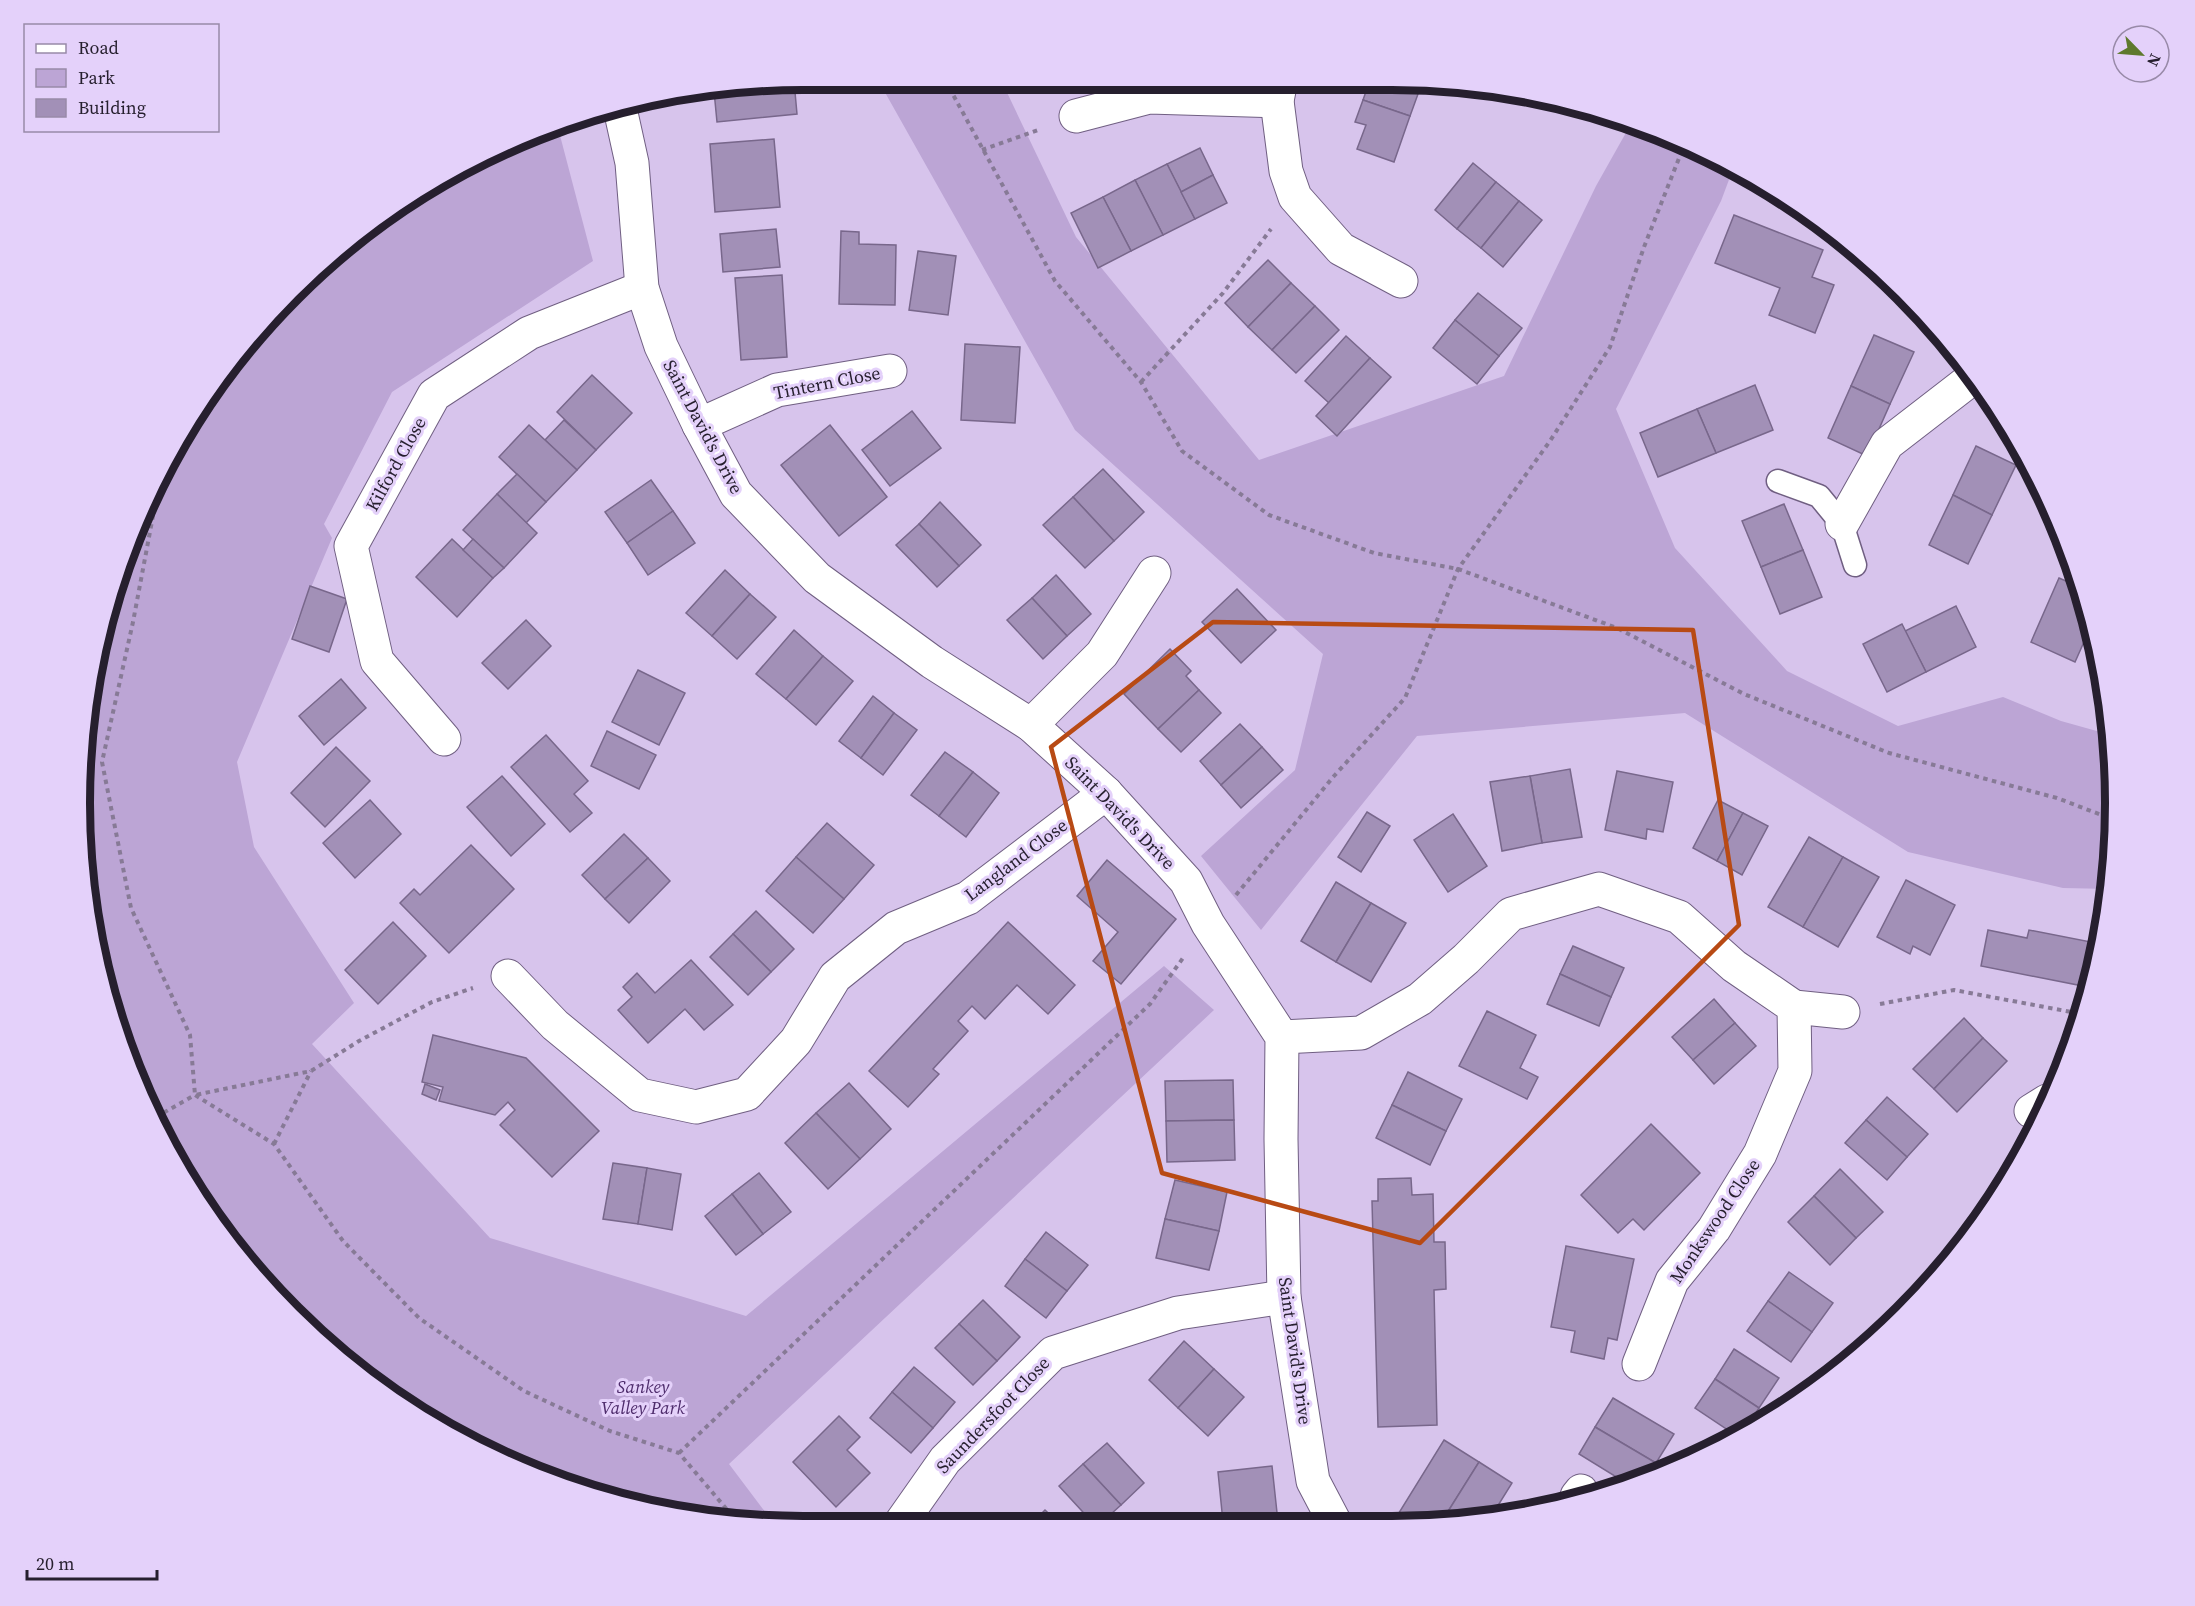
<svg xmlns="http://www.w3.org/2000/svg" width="2195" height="1606" font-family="'Source Serif 4',serif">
<rect width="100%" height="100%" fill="#d7c4ec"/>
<g fill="#bca5d5">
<path d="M 878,80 L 1001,80 L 1076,237 L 1259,460 L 1504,376 L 1596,186 L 1632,122 L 1669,135 L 1733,169 L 1721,201 L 1616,409 L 1675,548 L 1787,671 L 1898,726 L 2003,697 L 2061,721 L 2111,735 L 2114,755 L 2110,889 L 2063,888 L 1908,852 L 1685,713 L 1417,736 L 1261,930 L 1201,856 L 1295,770 L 1323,654 L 1075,430 Z"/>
<path d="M 557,124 L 593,261 L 392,392 L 324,524 L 332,538 L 237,762 L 254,847 L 354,1003 L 312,1044 L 490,1238 L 746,1316 L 1164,966 L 1214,1010 L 729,1464 L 775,1525 L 755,1525 L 615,1502 L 483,1452 L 326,1347 L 229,1244 L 134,1080 L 86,897 L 81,756 L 93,662 L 154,483 L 259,326 L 401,201 L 526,135 Z"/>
</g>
<g fill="#a290b7" stroke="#78678b" stroke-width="1.5">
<path d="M 1370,80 L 1392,80 L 1422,83 L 1410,116 L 1363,100 Z"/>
<path d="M 794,81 L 797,114 L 717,122 L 714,91 Z"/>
<path d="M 1363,100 L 1410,116 L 1394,162 L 1357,149 L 1366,125 L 1355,122 Z"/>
<path d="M 774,139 L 780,207 L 715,212 L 710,144 Z"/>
<path d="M 1200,148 L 1213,175 L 1181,192 L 1167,164 Z"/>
<path d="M 1473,163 L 1496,182 L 1457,229 L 1435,210 Z"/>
<path d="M 1167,164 L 1195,219 L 1163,235 L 1135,180 Z"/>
<path d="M 1213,175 L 1227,203 L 1195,219 L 1181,192 Z"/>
<path d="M 1135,180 L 1163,235 L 1131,251 L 1103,197 Z"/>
<path d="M 1496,182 L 1519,201 L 1481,248 L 1457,229 Z"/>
<path d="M 1103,197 L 1131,251 L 1098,268 L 1071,213 Z"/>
<path d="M 1519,201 L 1542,220 L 1503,267 L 1481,248 Z"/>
<path d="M 1734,215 L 1823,250 L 1812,277 L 1834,285 L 1815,333 L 1769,315 L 1780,288 L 1715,263 Z"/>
<path d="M 776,229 L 780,267 L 723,272 L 720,234 Z"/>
<path d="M 841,231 L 859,232 L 859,244 L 896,245 L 895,305 L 839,304 Z"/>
<path d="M 918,251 L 956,256 L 948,315 L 909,310 Z"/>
<path d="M 1268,260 L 1291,283 L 1248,327 L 1225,303 Z"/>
<path d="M 782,275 L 787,357 L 741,360 L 735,278 Z"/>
<path d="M 1291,283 L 1315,306 L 1272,350 L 1248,327 Z"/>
<path d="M 1478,293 L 1522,328 L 1499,356 L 1455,320 Z"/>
<path d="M 1315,306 L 1339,330 L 1296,373 L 1272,350 Z"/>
<path d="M 1455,320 L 1499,356 L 1477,384 L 1433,348 Z"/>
<path d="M 1874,335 L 1914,352 L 1890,404 L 1851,386 Z"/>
<path d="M 1346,336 L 1370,358 L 1329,403 L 1305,381 Z"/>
<path d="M 965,344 L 1020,347 L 1015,423 L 961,420 Z"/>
<path d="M 1370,358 L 1391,377 L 1337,436 L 1316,416 Z"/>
<path d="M 592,375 L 632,413 L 596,450 L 557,412 Z"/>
<path d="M 1755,385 L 1773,430 L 1716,453 L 1697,409 Z"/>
<path d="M 1851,386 L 1890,404 L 1867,456 L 1828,438 Z"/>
<path d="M 1697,409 L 1716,453 L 1658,477 L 1640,433 Z"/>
<path d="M 912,411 L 941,448 L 890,486 L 862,450 Z"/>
<path d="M 564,420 L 596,450 L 577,470 L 545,440 Z"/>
<path d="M 529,425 L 577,470 L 546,502 L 499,457 Z"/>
<path d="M 830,425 L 887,497 L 839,536 L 781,465 Z"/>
<path d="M 1976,446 L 2016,465 L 1992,515 L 1953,495 Z"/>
<path d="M 1103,469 L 1144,512 L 1114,541 L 1073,497 Z"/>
<path d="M 517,474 L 546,502 L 526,523 L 497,494 Z"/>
<path d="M 651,480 L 673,511 L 627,543 L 605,512 Z"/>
<path d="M 497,494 L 537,533 L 504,568 L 463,530 Z"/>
<path d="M 1953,495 L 1992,515 L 1968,564 L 1929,545 Z"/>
<path d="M 1073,497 L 1114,541 L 1085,568 L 1043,525 Z"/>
<path d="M 940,502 L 981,545 L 959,566 L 919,524 Z"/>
<path d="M 1784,504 L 1803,550 L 1761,567 L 1742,521 Z"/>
<path d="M 673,511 L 695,543 L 648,575 L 627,543 Z"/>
<path d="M 919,524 L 959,566 L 937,587 L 896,545 Z"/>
<path d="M 452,539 L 493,578 L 457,617 L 416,577 Z"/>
<path d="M 473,539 L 504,568 L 493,578 L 463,550 Z"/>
<path d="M 1803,550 L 1822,597 L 1780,614 L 1761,567 Z"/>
<path d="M 725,570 L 750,594 L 712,636 L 686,613 Z"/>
<path d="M 1056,575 L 1091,614 L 1067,636 L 1032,598 Z"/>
<path d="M 2059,578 L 2080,587 L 2091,615 L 2092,624 L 2075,662 L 2031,642 Z"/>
<path d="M 310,586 L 347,599 L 329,652 L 292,639 Z"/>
<path d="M 1237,589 L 1276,630 L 1241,663 L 1202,622 Z"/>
<path d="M 750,594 L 776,617 L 737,659 L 712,636 Z"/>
<path d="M 1032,598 L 1067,636 L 1043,659 L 1007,620 Z"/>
<path d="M 1956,606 L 1976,647 L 1926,672 L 1905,631 Z"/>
<path d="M 526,620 L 551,646 L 508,689 L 482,663 Z"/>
<path d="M 1902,624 L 1926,672 L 1887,692 L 1863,644 Z"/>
<path d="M 2092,624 L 2096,645 L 2085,641 Z"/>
<path d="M 794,630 L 823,656 L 786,699 L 756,674 Z"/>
<path d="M 1170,649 L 1191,671 L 1186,676 L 1199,690 L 1158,729 L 1124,694 Z"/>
<path d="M 823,656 L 853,681 L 816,725 L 786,699 Z"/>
<path d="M 638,670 L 685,693 L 659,745 L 612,722 Z"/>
<path d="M 341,679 L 366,708 L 324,745 L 299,716 Z"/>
<path d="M 1199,690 L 1221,713 L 1181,752 L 1158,729 Z"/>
<path d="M 873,696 L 894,713 L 861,758 L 839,741 Z"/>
<path d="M 2105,704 L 2108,719 L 2101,716 Z"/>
<path d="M 894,713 L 917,730 L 883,775 L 861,758 Z"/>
<path d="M 1240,724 L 1262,747 L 1221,785 L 1200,761 Z"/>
<path d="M 607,731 L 656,755 L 639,789 L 591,766 Z"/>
<path d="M 546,735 L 588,781 L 574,794 L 592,813 L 570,832 L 511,767 Z"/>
<path d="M 336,747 L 370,781 L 325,827 L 291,793 Z"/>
<path d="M 1262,747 L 1283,770 L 1241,808 L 1221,785 Z"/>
<path d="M 945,752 L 973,772 L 939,816 L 911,795 Z"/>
<path d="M 1570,769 L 1582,837 L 1542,843 L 1530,776 Z"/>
<path d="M 1617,771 L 1673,782 L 1663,832 L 1647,829 L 1646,839 L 1605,830 Z"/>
<path d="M 973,772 L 999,793 L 966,837 L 939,816 Z"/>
<path d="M 502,776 L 545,824 L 511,856 L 467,807 Z"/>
<path d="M 1530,776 L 1542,843 L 1502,851 L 1490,782 Z"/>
<path d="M 370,800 L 401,834 L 355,878 L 323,843 Z"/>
<path d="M 1718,800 L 1743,813 L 1717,861 L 1693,848 Z"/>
<path d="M 1367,812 L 1390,826 L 1361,872 L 1338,857 Z"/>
<path d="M 1743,813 L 1768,826 L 1742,875 L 1717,861 Z"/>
<path d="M 1453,814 L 1487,866 L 1448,892 L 1414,840 Z"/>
<path d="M 827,823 L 874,865 L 844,899 L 796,857 Z"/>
<path d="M 624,834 L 648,858 L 605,899 L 582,875 Z"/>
<path d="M 1809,837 L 1843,857 L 1803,927 L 1768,907 Z"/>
<path d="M 471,845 L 514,889 L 449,953 L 400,903 L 414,889 L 420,895 Z"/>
<path d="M 796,857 L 844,899 L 813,933 L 766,891 Z"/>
<path d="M 1843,857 L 1879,877 L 1838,947 L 1803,927 Z"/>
<path d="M 648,858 L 670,881 L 629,923 L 605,899 Z"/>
<path d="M 1107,860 L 1176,919 L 1121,984 L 1093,961 L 1118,932 L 1077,896 Z"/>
<path d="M 1906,880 L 1955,905 L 1930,955 L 1913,946 L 1910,954 L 1877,937 Z"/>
<path d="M 1336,882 L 1371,903 L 1336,962 L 1301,941 Z"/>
<path d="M 1371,903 L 1406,923 L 1371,982 L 1336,962 Z"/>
<path d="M 756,911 L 794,949 L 771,972 L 733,934 Z"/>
<path d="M 393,922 L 426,956 L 378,1004 L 345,970 Z"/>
<path d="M 1008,922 L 1075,985 L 1048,1014 L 1017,985 L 985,1019 L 972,1006 L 958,1021 L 968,1031 L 933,1069 L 939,1074 L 908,1107 L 869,1071 Z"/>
<path d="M 1988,930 L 2027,938 L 2029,930 L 2091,942 L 2083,986 L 1981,966 Z"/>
<path d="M 733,934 L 771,972 L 748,995 L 710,957 Z"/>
<path d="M 1573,946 L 1624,968 L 1611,997 L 1560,974 Z"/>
<path d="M 691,960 L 733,1005 L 704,1030 L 685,1009 L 648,1043 L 618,1010 L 632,997 L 623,987 L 637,973 L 655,993 Z"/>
<path d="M 1560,974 L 1611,997 L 1599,1026 L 1547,1004 Z"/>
<path d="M 1714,999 L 1735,1023 L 1693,1060 L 1672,1037 Z"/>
<path d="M 1487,1011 L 1536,1035 L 1520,1068 L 1538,1077 L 1527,1099 L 1459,1066 Z"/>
<path d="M 1964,1018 L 1983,1038 L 1934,1089 L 1913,1069 Z"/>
<path d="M 1735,1023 L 1756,1046 L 1714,1084 L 1693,1060 Z"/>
<path d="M 433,1035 L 526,1058 L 599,1131 L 552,1177 L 500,1125 L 515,1110 L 508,1102 L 495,1115 L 439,1101 L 443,1087 L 422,1082 Z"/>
<path d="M 1983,1038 L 2007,1061 L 1957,1112 L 1934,1089 Z"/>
<path d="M 1408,1072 L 1462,1099 L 1446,1131 L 1392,1105 Z"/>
<path d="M 1233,1080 L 1234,1120 L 1166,1121 L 1165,1081 Z"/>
<path d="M 849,1083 L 891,1129 L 860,1159 L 816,1113 Z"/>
<path d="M 425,1084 L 440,1090 L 436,1100 L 422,1094 Z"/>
<path d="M 1887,1097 L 1928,1134 L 1907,1157 L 1866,1120 Z"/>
<path d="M 1392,1105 L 1446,1131 L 1430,1165 L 1376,1138 Z"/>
<path d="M 816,1113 L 860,1159 L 828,1189 L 785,1143 Z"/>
<path d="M 1234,1120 L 1235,1160 L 1167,1162 L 1166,1121 Z"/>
<path d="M 1866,1120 L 1907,1157 L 1887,1180 L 1845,1143 Z"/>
<path d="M 1651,1124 L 1700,1173 L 1644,1230 L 1633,1219 L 1618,1233 L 1581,1195 Z"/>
<path d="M 613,1163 L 647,1168 L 638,1224 L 603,1219 Z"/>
<path d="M 647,1168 L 681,1174 L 672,1230 L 638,1224 Z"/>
<path d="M 1840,1169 L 1883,1212 L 1856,1238 L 1814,1196 Z"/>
<path d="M 759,1173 L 791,1212 L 763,1234 L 732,1194 Z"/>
<path d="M 1411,1178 L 1412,1195 L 1433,1194 L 1434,1242 L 1445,1242 L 1446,1289 L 1434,1290 L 1437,1425 L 1378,1427 L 1372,1201 L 1378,1201 L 1378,1179 Z"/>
<path d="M 1175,1180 L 1227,1192 L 1219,1231 L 1165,1219 Z"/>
<path d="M 732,1194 L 763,1234 L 736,1255 L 705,1216 Z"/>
<path d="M 1814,1196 L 1856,1238 L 1830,1265 L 1788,1222 Z"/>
<path d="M 1165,1219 L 1219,1231 L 1209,1270 L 1156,1258 Z"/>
<path d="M 1046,1232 L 1088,1265 L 1067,1291 L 1025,1259 Z"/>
<path d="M 1566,1246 L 1634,1259 L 1617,1340 L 1608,1338 L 1604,1359 L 1571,1352 L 1575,1331 L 1551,1327 Z"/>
<path d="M 1025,1259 L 1067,1291 L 1046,1318 L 1005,1286 Z"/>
<path d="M 1789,1272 L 1833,1303 L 1812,1332 L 1768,1301 Z"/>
<path d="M 983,1300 L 1020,1337 L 997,1361 L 959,1324 Z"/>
<path d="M 1768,1301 L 1812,1332 L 1791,1362 L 1747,1331 Z"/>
<path d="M 959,1324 L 997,1361 L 973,1385 L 935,1348 Z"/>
<path d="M 1184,1341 L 1214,1369 L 1178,1408 L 1149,1380 Z"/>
<path d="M 1734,1349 L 1779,1378 L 1759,1408 L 1715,1379 Z"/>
<path d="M 914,1367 L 955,1402 L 933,1428 L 892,1392 Z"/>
<path d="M 1214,1369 L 1244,1397 L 1208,1436 L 1178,1408 Z"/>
<path d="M 1715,1379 L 1759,1408 L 1747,1426 L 1734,1434 L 1695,1408 Z"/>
<path d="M 892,1392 L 933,1428 L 911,1453 L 870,1418 Z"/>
<path d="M 1613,1398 L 1674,1434 L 1656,1463 L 1595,1427 Z"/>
<path d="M 839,1416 L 860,1437 L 847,1450 L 870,1473 L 836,1507 L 793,1462 Z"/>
<path d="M 1595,1427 L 1656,1463 L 1648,1477 L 1626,1483 L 1579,1454 Z"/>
<path d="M 1444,1440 L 1479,1462 L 1442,1521 L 1405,1521 L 1397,1516 Z"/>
<path d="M 1107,1443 L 1144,1483 L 1121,1505 L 1083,1464 Z"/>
<path d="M 1479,1462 L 1512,1483 L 1489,1520 L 1442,1521 Z"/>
<path d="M 1083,1464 L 1121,1505 L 1101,1523 L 1093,1523 L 1059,1486 Z"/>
<path d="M 1272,1466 L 1278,1522 L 1223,1522 L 1218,1472 Z"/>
<path d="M 1045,1510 L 1059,1523 L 1032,1523 Z"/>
</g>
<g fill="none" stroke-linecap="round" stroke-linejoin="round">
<g stroke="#705f82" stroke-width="25">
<path id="service" d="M 1778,481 L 1819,496 L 1842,524 L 1855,565"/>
</g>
<g stroke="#705f82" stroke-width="35">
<g id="minor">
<path d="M 1281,80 L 1277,101 L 1286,171 L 1295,197 L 1341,249 L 1401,281"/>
<path d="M 619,104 L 632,163 L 642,288 L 661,346 L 699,425 L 736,494 L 817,578 L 932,662 L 1031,725 L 1106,793 L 1186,881 L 1208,924 L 1282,1037 L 1281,1139 L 1284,1297 L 1313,1481 L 1334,1521"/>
<path d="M 1076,116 L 1149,97 L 1277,101"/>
<path d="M 699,425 L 777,390 L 890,371"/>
<path d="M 1842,524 L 1887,444 L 1975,376"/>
<path d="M 1031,725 L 1102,654 L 1154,573"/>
<path d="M 444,739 L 377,661 L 351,546 L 434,395 L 529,333 L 642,288"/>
<path d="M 508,976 L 555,1025 L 640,1095 L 696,1107 L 747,1094 L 796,1041 L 835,977 L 896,928 L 968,898 L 1106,793"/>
<path d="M 1794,1007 L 1843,1012"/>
<path d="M 1282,1037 L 1361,1033 L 1420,999 L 1466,959 L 1511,914 L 1599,889 L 1679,917 L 1734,966 L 1794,1007 L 1795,1071 L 1760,1154 L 1714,1229 L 1672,1281 L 1639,1364"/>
<path d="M 2031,1111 L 2047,1101"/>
<path d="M 1577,1496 L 1581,1491"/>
<path d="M 900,1524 L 945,1460 L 1053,1353 L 1178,1313 L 1284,1297"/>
</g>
</g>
<g stroke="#877a96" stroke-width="4" stroke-dasharray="4.5 4.5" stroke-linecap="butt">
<path d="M 945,80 L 1055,281 L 1141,382 L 1182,451 L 1269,515 L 1374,553 L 1458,569 L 1617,628 L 1744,694 L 1889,753 L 2057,798 L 2112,819"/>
<path d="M 982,150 L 1041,129"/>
<path d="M 1141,382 L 1223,293 L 1271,229"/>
<path d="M 156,481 L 159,484 L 133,622 L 102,762 L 131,908 L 190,1035 L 195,1095 L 311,1071 L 359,1041 L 432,1002 L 473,988"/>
<path d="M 159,484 L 163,470"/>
<path d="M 1236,895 L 1334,776 L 1405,698 L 1458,569 L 1550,441 L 1610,347 L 1644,247 L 1685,143"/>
<path d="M 1880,1004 L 1954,990 L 2082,1014"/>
<path d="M 156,1117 L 195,1095 L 274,1144 L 343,1241 L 419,1318 L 524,1391 L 610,1431 L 679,1453 L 729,1512 L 732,1521"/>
<path d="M 274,1144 L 311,1071"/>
<path d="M 679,1453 L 1150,1004 L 1183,958"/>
</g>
<use href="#service" stroke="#fff" stroke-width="22"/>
<use href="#minor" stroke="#fff" stroke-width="33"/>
</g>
<path fill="none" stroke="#b84a14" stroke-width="4.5" stroke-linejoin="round" d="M 1213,622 L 1693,630 L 1739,925 L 1420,1243 L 1162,1173 L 1051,747 Z"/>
<g text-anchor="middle" stroke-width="6" stroke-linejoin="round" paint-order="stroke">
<g font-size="18" fill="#261f2e" stroke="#e4d1fa">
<text transform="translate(827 383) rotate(-11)" y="6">Tintern Close</text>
<text transform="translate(703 427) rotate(62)" y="6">Saint David's Drive</text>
<text transform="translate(396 464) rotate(-61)" y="6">Kilford Close</text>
<text transform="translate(1120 813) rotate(46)" y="6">Saint David's Drive</text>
<text transform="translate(1016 860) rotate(-37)" y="6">Langland Close</text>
<text transform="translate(1715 1221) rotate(-56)" y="6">Monkswood Close</text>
<text transform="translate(1295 1351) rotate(82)" y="6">Saint David's Drive</text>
<text transform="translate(993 1415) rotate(-46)" y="6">Saundersfoot Close</text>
</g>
<g font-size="18" font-style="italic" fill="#4e2c6c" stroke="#e4d1fa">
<text x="643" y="1393">Sankey<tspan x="643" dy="21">Valley Park</tspan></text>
</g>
</g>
<path d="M0 0H2195V1606H0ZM803 90H1392A713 713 0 0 1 2105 803V803A713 713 0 0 1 1392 1516H803A713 713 0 0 1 90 803V803A713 713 0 0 1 803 90Z" fill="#e4d1fa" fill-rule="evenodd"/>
<path fill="none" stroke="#261f2e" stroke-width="8" d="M803 90H1392A713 713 0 0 1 2105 803V803A713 713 0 0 1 1392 1516H803A713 713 0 0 1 90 803V803A713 713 0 0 1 803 90Z"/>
<rect x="24" y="24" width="195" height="108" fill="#e4d1fa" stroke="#988aa8" stroke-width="1.5"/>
<rect x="36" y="44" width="30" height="9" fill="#ffffff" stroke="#988aa8" stroke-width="1.5"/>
<text x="78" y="54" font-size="18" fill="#261f2e">Road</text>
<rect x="36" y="69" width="30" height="18" fill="#bca5d5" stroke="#988aa8" stroke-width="1.5"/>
<text x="78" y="84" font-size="18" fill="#261f2e">Park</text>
<rect x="36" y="99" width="30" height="18" fill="#a290b7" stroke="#988aa8" stroke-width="1.5"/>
<text x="78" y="114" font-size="18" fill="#261f2e">Building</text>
<g transform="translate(2141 54) rotate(115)"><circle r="28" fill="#e4d1fa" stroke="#988aa8" stroke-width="1.5"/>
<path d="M0-4.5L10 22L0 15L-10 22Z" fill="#5e792d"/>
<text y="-9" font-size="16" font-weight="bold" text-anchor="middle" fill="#261f2e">N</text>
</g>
<path d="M27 1570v9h130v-9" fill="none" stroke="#261f2e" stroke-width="3"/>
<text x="36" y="1570" font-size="18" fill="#261f2e" stroke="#e4d1fa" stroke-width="4.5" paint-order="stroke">20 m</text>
</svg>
